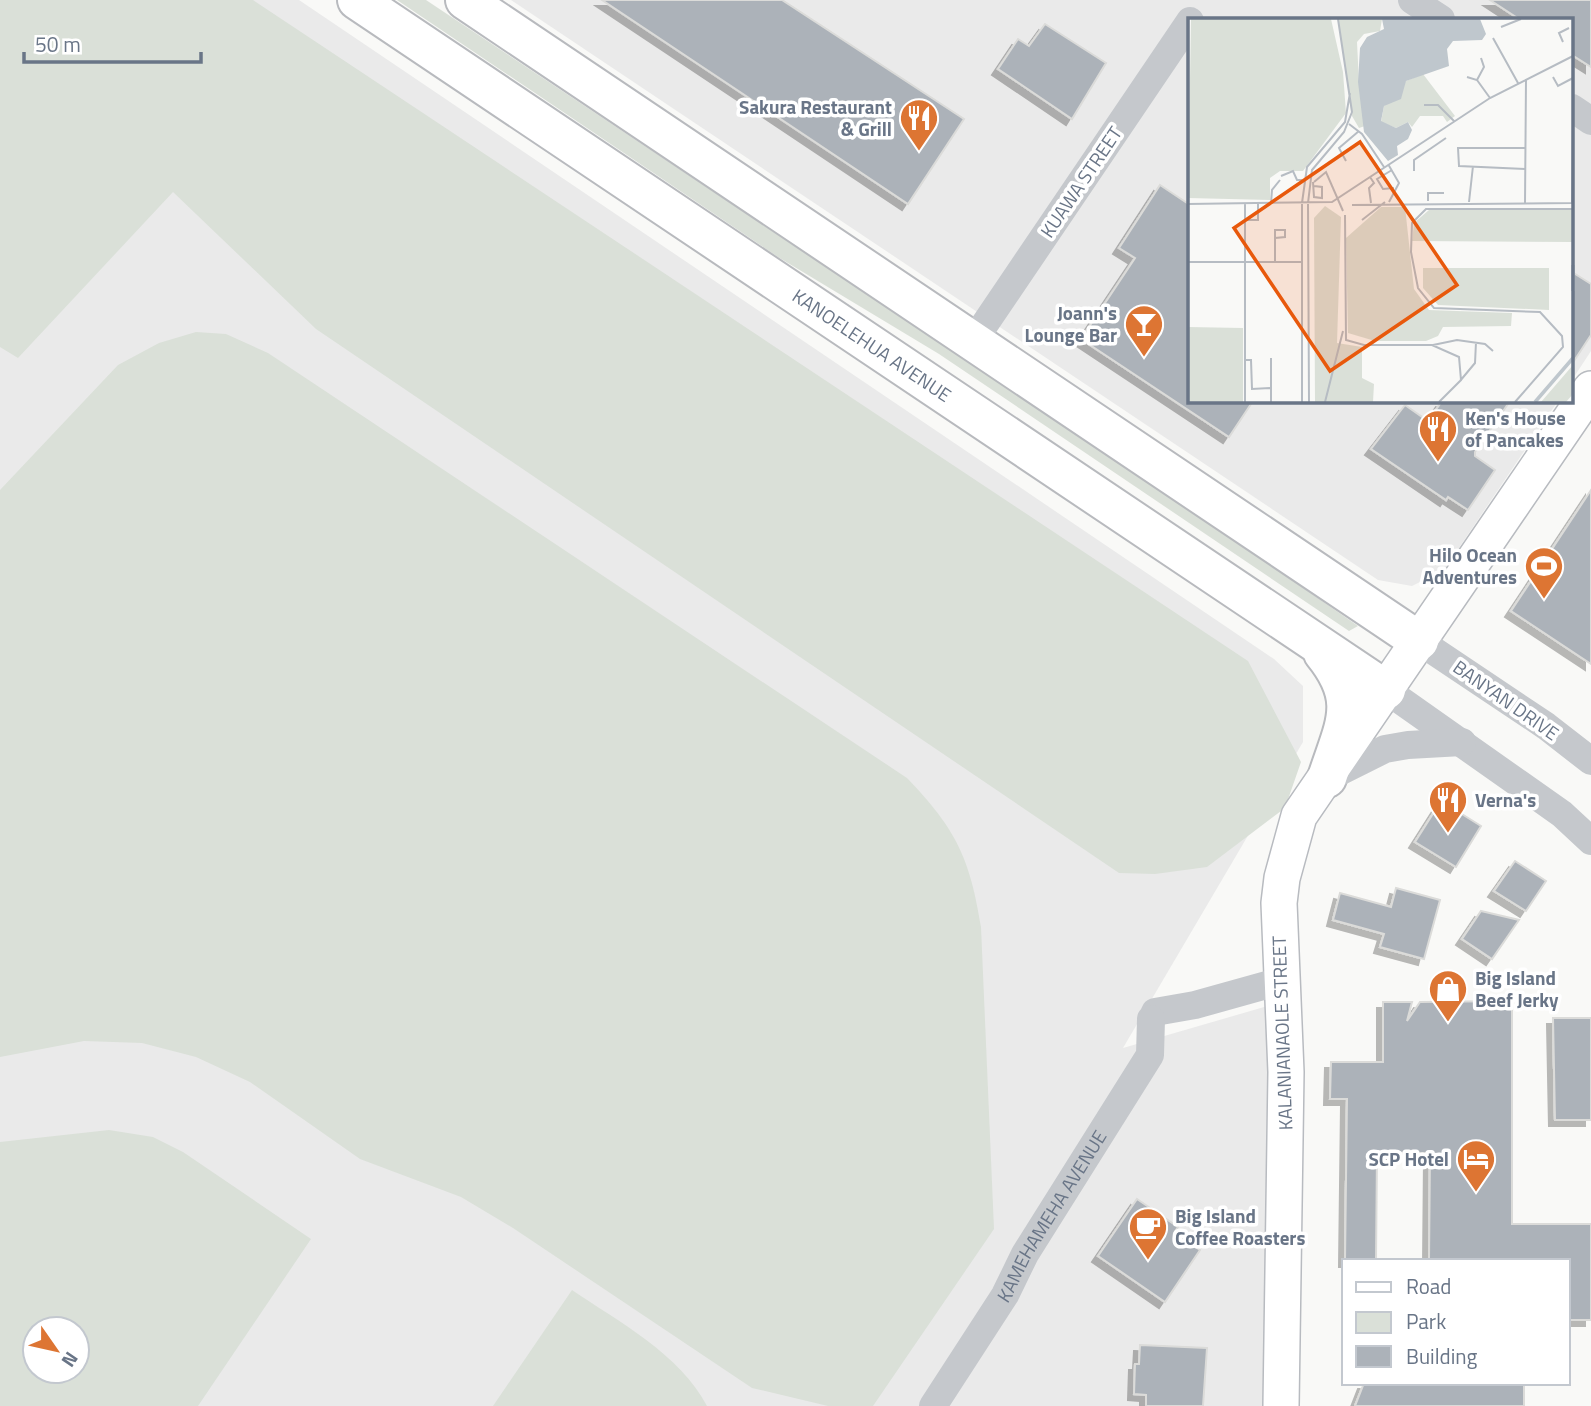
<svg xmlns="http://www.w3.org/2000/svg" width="1591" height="1406" font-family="'Titillium Web',sans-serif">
<defs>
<filter id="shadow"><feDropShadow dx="-6" dy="6" stdDeviation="0" flood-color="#0004"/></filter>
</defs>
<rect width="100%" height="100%" fill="#f9f9f7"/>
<g fill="#eaeaea" fill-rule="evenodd">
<path d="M 0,0 L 299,0 L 1274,659 L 1303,686 L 1303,742 L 1123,1048 L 1271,1005 L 1269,1406 L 0,1406 ZM 35,1329 L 77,1329 L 77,1371 L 35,1371 Z"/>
<path d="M 511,0 L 1591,0 L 1591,351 L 1572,380 L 1572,19 L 1190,19 L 1190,401 L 1558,401 L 1444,570 L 1412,586 L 1378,580 Z"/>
</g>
<g fill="#dae0d8" fill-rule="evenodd">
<path d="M 0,0 L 253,0 L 1248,661 L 1301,762 L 1285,808 L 1207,867 L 1155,874 L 1119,873 L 316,329 L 173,192 L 18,358 L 0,347 Z"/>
<path d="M 397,0 L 426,0 L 1226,534 L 1358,626 L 1349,631 L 939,354 L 778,257 Z"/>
<path d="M 196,332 L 226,334 L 268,353 L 907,778 C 956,829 970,858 981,927 L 994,1229 L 873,1406 L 828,1406 L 752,1388 L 513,1228 L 461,1197 L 360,1159 L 250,1082 L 196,1057 L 142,1043 L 84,1041 L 0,1057 L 0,490 L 118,365 L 159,343 Z"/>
<path d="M 109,1130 L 153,1137 L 183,1152 L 311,1239 L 198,1406 L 0,1406 L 0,1142 ZM 35,1329 L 77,1329 L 77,1371 L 35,1371 Z"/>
<path d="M 572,1290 C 619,1322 680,1354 707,1406 L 493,1406 Z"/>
</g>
<g fill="#acb2b9" stroke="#dbdbd9" stroke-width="2" filter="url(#shadow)">
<path d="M 602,0 L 782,0 L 964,119 L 908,204 Z"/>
<path d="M 1490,0 L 1591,0 L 1591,67 L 1572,55 L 1572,19 L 1519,19 Z"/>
<path d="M 1045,24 L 1106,63 L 1072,119 L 998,69 L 1018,39 L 1029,46 Z"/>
<path d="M 1160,185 L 1190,205 L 1190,401 L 1253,401 L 1229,437 L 1081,339 L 1135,258 L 1119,248 Z"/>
<path d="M 1572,272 L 1591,284 L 1591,335 L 1572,364 Z"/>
<path d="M 1442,401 L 1510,401 L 1475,452 L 1475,456 L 1495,470 L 1468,510 L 1448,497 L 1446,500 L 1371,449 L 1405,405 L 1428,421 Z"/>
<path d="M 1591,490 L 1591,664 L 1511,611 Z"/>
<path d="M 1441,801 L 1481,826 L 1456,867 L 1415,842 Z"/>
<path d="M 1515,861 L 1546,881 L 1526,911 L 1494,891 Z"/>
<path d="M 1396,888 L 1440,900 L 1424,959 L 1380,947 L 1384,934 L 1333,920 L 1340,893 L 1391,907 Z"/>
<path d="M 1481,911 L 1519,920 L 1492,959 L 1462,939 Z"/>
<path d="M 1512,1001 L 1512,1224 L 1591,1224 L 1591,1320 L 1568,1320 L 1568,1261 L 1429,1261 L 1430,1153 L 1377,1153 L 1376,1261 L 1345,1261 L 1347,1099 L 1330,1099 L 1331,1062 L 1383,1062 L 1383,1002 L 1412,1002 L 1407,1021 L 1420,1002 Z"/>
<path d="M 1553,1018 L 1591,1018 L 1591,1120 L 1555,1120 Z"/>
<path d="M 1137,1199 L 1178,1227 L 1174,1233 L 1200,1250 L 1165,1302 L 1098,1256 Z"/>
<path d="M 1140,1345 L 1207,1348 L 1203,1406 L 1146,1406 L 1146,1395 L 1134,1394 L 1135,1364 L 1139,1364 Z"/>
<path d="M 1364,1383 L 1524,1383 L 1524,1406 L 1355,1406 Z"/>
</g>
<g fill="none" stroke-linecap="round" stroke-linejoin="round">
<g stroke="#b8bbc0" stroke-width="38">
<path id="major" d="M 1281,1406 L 1286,1072 L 1279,903 L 1282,878 L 1299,816 L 1591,389"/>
</g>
<g stroke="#b8babe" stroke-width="42">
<g id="highway">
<path id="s2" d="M 357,0 L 1386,690"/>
<path d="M 465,0 L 1419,641"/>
<path d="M 1323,653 C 1362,701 1344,725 1327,778"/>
</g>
</g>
<g stroke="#c5c8cc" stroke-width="28">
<path d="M 1412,0 L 1441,19"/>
<path d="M 1572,108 L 1591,121"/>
<path d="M 972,343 L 1190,21"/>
<path d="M 1419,641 L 1546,726 L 1591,761"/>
<path d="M 1386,690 L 1562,814 L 1591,841"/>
<path d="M 1327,778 L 1385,749 L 1408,745 L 1462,742"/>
<path d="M 1155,1012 L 1195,1005 L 1281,981"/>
<path id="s1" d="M 933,1406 L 1005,1295 L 1025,1254 L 1150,1055 L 1151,1019"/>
</g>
<use href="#major" stroke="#fff" stroke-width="35"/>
<use href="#highway" stroke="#fff" stroke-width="38"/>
</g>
<defs>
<g id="restaurant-pin" transform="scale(2.0125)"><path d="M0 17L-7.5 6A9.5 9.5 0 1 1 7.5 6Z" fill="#dd7533" stroke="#fff"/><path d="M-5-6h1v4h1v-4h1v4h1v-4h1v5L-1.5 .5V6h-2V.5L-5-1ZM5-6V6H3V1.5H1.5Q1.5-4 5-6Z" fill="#fff"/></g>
<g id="bar-pin" transform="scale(2.0125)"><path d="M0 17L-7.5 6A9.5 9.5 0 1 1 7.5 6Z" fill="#dd7533" stroke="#fff"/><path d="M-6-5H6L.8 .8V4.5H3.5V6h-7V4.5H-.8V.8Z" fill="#fff"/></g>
<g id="stadium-pin" transform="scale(2.0125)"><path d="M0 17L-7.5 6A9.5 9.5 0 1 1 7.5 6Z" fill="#dd7533" stroke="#fff"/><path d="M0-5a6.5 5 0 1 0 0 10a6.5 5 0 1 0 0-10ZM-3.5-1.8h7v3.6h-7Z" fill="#fff"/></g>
<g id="shop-pin" transform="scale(2.0125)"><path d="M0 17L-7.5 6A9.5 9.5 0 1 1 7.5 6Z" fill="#dd7533" stroke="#fff"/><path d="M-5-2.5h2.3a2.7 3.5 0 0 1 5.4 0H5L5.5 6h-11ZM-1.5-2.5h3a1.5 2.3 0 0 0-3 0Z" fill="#fff"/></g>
<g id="hotel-pin" transform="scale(2.0125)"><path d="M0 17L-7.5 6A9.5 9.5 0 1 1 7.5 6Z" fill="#dd7533" stroke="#fff"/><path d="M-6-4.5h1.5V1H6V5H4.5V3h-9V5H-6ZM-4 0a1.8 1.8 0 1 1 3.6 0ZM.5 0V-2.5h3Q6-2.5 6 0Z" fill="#fff"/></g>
<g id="cafe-pin" transform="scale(2.0125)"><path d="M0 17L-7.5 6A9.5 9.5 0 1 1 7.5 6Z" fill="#dd7533" stroke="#fff"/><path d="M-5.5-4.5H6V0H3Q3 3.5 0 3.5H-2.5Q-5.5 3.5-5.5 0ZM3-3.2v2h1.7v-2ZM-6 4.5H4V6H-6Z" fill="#fff"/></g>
</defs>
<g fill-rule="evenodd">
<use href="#restaurant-pin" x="919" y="118"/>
<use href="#bar-pin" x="1144" y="324"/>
<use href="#restaurant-pin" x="1438" y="429"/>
<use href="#stadium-pin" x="1544" y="566"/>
<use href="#restaurant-pin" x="1448" y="800"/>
<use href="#shop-pin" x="1448" y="989"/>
<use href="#hotel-pin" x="1476" y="1159"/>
<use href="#cafe-pin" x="1148" y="1227"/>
</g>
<g text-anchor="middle" stroke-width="7" stroke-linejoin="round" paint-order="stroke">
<g font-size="19" font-weight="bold" fill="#697587" stroke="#fff" text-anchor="end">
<text x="892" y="114">Sakura Restaurant<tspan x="892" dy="22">&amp; Grill</tspan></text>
<text x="1117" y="320">Joann's<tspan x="1117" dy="22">Lounge Bar</tspan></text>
<text x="1465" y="425" text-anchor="start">Ken's House<tspan x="1465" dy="22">of Pancakes</tspan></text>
<text x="1517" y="562">Hilo Ocean<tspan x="1517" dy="22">Adventures</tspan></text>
<text x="1475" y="807" text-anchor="start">Verna's</text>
<text x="1475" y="985" text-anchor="start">Big Island<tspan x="1475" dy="22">Beef Jerky</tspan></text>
<text x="1449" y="1166">SCP Hotel</text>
<text x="1175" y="1223" text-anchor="start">Big Island<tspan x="1175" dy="22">Coffee Roasters</tspan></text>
</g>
<g font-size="19" fill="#697587" stroke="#fff">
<text transform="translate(1081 182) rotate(-56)" y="7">KUAWA STREET</text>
<text dy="7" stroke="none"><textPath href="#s2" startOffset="620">KANOELEHUA AVENUE</textPath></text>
<text transform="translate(1506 700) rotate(35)" y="7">BANYAN DRIVE</text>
<text transform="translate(1282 1033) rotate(-92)" y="7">KALANIANAOLE STREET</text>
<text dy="7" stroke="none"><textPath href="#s1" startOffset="224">KAMEHAMEHA AVENUE</textPath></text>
</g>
</g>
<g transform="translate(1188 18)">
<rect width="385" height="385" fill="#f9f9f7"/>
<path d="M 3,1 L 143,1 L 155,54 L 158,95 L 115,153 L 92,153 L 82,160 L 82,182 L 0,180 ZM 150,1 L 194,1 L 192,13 L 176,16 L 169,24 L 171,65 L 179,69 L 177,108 L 171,110 L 164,98 ZM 235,56 L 267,98 L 259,104 L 255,98 L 232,98 L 224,109 L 220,104 L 208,110 L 193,104 L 196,88 L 218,63 ZM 137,188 L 153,199 L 149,325 L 174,329 L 174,360 L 186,366 L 185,384 L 127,384 L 126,200 ZM 193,189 L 217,189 L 226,271 L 241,292 L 324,295 L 323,308 L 255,309 L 250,318 L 238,323 L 187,323 L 160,315 L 158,220 ZM 241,192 L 385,192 L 385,224 L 224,223 L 226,205 ZM 235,250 L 361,250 L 361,292 L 250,287 L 235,270 ZM 0,309 L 55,310 L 55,384 L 0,384 ZM 385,347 L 385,376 L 378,384 L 353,384 Z" fill="#dae0d8"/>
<path d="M 194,1 L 292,1 L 298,16 L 294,22 L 265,23 L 259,31 L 261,48 L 218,63 L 213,81 L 196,88 L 193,103 L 208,110 L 220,104 L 224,112 L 220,121 L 209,128 L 210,137 L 200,143 L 176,114 L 170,64 L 172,30 L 179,19 L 196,11 Z" fill="#bfc7cd"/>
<path fill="none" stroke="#bfc7cd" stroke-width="3.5" d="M 385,247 L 385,273M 347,384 L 385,340"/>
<path fill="none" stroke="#b6bcc3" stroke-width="2" d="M 313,9 L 333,1M 305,20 L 330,65M 375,24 L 371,15 L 381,10M 279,59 L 289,62 L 302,80M 365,59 L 370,68 L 385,60M 289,62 L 296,49 L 293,40M 236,87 L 250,87 L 266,103M 161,106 L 174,116 L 196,149M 158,143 L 151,130 L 171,113M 200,146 L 211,165 L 201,184M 337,151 L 271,148 L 270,130 L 337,130M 204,152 L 189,161 L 195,171 L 206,170M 226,153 L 226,142 L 258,120M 93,158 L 105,153 L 109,162 L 114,162M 182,159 L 186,165 L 181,170 L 183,185M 125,164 L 126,179 L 134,180 L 134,169 L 126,168M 126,164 L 138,154 L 155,193M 240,183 L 240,175 L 256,175M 281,184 L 285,148M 83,185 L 84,172 L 92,162M 114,185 L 119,149 L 157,104 L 162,75M 120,185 L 124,152 L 156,114 L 164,94 L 150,1M 337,185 L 338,61M 384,185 L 385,108M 0,186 L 144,184 L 302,80 L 385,38M 114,186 L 114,384M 120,186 L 121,384M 164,187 L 385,185M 157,197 L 158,322 L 176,327 L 244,327 L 271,339 L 273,362 L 251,384M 57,202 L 70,202 L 70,186M 174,202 L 197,184M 87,220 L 97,219 L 97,212 L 87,212 L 87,244M 0,244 L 114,244M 245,327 L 269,322 L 297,326 L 305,333M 56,342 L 63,342 L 64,371 L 82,370M 272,363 L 287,345 L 288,324M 57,384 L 57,186M 83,384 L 83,340M 137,384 L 155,313M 327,384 L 375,329 L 374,318 L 352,294 L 246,290 L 230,270 L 223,234 L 224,205 L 238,191 L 385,191"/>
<path fill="#e8590c" fill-opacity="0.15" stroke="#e8590c" stroke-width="3.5" d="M 172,124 L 269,267 L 142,353 L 46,210 Z"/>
<rect width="385" height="385" fill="none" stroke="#697587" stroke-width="3.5"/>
</g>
<rect x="1342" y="1259" width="228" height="126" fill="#ffffff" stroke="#c3c8cf" stroke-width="2"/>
<rect x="1356" y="1282" width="35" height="10" fill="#ffffff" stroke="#c3c8cf" stroke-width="2"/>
<text x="1406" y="1294" font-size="21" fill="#697587">Road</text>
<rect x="1356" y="1312" width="35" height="21" fill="#dae0d8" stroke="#c3c8cf" stroke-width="2"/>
<text x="1406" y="1329" font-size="21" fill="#697587">Park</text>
<rect x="1356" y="1346" width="35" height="21" fill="#acb2b9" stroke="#c3c8cf" stroke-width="2"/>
<text x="1406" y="1364" font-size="21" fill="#697587">Building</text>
<g transform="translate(56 1350) rotate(124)"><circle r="33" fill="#ffffff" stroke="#c3c8cf" stroke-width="2"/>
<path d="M0-5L12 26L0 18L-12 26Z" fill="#dd7533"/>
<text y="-10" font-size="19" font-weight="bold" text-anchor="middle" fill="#697587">N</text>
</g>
<path d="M24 52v10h177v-10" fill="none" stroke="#697587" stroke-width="3.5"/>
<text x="35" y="52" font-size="21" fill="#697587" stroke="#ffffff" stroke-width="5" paint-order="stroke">50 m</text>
</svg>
